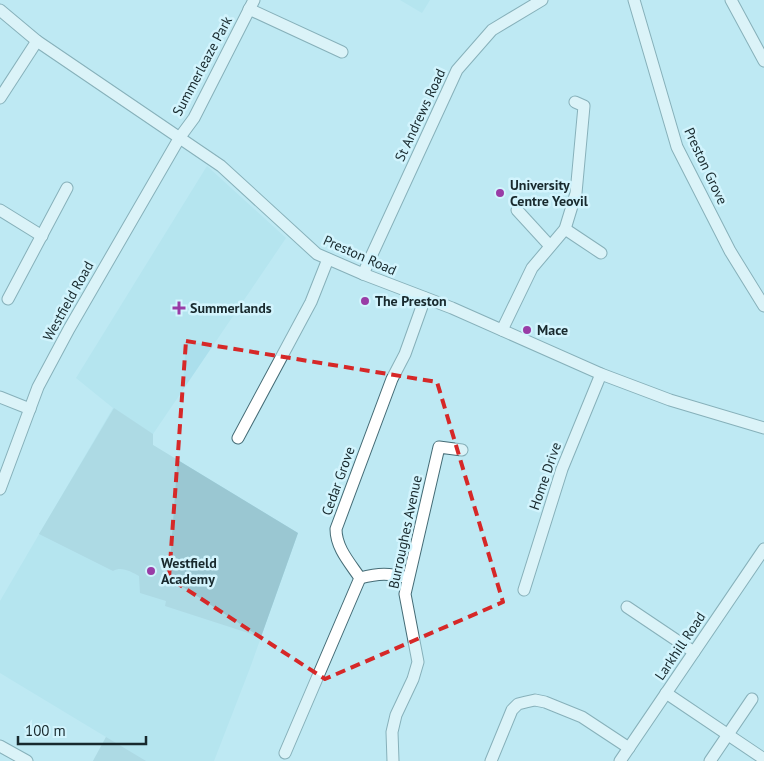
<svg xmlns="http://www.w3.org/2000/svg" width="764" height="761" font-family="'PT Sans',sans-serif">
<rect width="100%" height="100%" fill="#bee9f3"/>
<g fill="#abdfec">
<path d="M 400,0 L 430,0 L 422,13 Z"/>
<path d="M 207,166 L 286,238 L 153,434 L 153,445 L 298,533 L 250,668 L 214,761 L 93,761 L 106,737 L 0,673 L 0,601 L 113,408 L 76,378 Z"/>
</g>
<g fill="#9ac7d2">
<path d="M 114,408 L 153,434 L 153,445 L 298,533 L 261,637 L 165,606 L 166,601 L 140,593 L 139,576 C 131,572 122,566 113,571 L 39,534 Z"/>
<path d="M 106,737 L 146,761 L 93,761 Z"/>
</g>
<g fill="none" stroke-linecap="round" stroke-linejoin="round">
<g stroke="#456c76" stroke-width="13">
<g id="minor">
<path d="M 634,0 L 677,147 L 730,251 L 764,306"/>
<path d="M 731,0 L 764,61"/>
<path d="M 249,9 L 342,52"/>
<path d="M 0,10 L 37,41 L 221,166 L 317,254 L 363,274 L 452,308 L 601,374 L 670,400 L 764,428"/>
<path d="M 0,98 L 37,41"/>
<path d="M 0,210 L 42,236"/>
<path d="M 517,210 L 550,246"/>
<path d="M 565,229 L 601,253"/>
<path d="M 363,274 L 457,70 L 492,30 L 542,0"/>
<path d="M 8,299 L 67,188"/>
<path d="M 502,330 L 532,268 L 565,229 L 576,193 L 584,106 L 575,102"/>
<path d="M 0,397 L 30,409"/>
<path d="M 238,438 L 311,302 L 328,259"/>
<path d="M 0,489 L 38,387 L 69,329 L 180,137 L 194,118 L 254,0"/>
<path d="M 360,578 C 379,573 389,573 408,578"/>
<path d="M 524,590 L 562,469 L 601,374"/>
<path d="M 627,607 L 694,652"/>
<path d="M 666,693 L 764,759"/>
<path d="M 0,746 L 27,761"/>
<path d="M 285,753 L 360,578 C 350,563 336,548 336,529 L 392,379 L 405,354 L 425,298"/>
<path d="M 393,761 L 392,732 L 396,715 L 413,679 L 418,662 L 405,594 L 439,447 L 462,450"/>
<path d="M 491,761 L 512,710 L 518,704 L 526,702 L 535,700 L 545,702 L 582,717 L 629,748"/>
<path d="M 620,761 L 764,549"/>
<path d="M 710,761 L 752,699"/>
</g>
</g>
<use href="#minor" stroke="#fff" stroke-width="11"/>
</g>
<path d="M0 0H764V761H0ZM 186,341 L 437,382 L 503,602 L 325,679 L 169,578 Z" fill="#bee9f3" fill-opacity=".55" fill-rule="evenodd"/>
<path fill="none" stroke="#d62828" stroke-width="4" stroke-dasharray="10 6" stroke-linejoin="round" d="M 186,341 L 437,382 L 503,602 L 325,679 L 169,578 Z"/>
<g fill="#993ca6" stroke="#d2f4fd" stroke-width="2">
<circle cx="500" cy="193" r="5"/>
<circle cx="365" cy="301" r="5"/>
<path d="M176.5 300.5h5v5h5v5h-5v5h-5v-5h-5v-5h5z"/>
<circle cx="527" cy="330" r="5"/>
<circle cx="151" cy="571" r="5"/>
</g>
<g text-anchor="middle" stroke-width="5" stroke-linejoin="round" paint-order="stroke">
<g font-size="14" fill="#18292d" stroke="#d2f4fd">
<text transform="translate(202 66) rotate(-62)" y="5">Summerleaze Park</text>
<text transform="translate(420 115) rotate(-65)" y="5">St Andrews Road</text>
<text transform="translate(706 166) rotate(65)" y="5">Preston Grove</text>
<text transform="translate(360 255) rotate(24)" y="5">Preston Road</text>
<text transform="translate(68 301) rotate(-61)" y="5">Westfield Road</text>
<text transform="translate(545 476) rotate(-71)" y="5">Home Drive</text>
<text transform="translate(338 481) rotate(-70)" y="5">Cedar Grove</text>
<text transform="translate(405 532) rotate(-78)" y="5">Burroughes Avenue</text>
<text transform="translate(680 646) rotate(-56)" y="5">Larkhill Road</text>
</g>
<g font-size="14" font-weight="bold" fill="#18292d" stroke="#d2f4fd" text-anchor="start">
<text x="510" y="190">University<tspan x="510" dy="16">Centre Yeovil</tspan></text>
<text x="375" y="306">The Preston</text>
<text x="190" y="313">Summerlands</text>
<text x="537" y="335">Mace</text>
<text x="161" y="568">Westfield<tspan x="161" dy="16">Academy</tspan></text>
</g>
</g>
<path d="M18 736v8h128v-8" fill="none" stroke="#18292d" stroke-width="2.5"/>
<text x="25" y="736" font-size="15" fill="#18292d" stroke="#d2f4fd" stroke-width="4" paint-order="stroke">100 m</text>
</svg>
